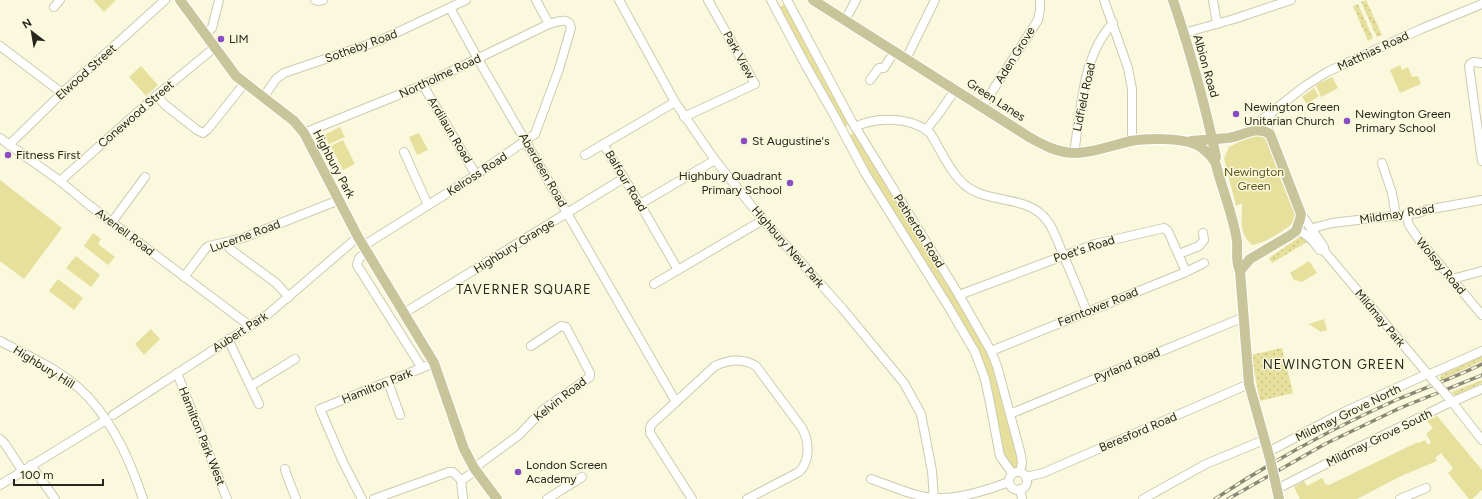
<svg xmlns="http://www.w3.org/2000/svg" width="1482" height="499" font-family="Figtree,sans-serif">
<defs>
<pattern id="grass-dots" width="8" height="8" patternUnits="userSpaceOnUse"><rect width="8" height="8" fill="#e6e09c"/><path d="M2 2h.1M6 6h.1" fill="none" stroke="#c5c086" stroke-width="1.8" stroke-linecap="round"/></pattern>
</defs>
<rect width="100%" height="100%" fill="#faf8dd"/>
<g fill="url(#grass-dots)">
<path d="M 1366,0 L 1382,35 L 1377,37 L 1361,2 Z"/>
<path d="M 1358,4 L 1373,38 L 1368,41 L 1353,6 Z"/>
<path d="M 1301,236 L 1307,242 L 1272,263 L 1269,258 Z"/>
<path d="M 1282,348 L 1293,393 L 1260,401 L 1251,355 Z"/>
<path d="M 1482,356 L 1482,361 L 1441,380 L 1440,378 L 1441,375 Z"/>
<path d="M 1482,380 L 1482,383 L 1458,395 L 1454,395 L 1452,392 Z"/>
</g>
<g fill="#e6e09c">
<path d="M 93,0 L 116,0 L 104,12 Z"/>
<path d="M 785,4 L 793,17 L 792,19 L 806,45 L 809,47 L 851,123 L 844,127 L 778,8 Z"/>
<path d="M 1400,65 L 1402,70 L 1408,67 L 1412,77 L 1418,76 L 1421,84 L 1400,93 L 1390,70 Z"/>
<path d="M 141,66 L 158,85 L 146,96 L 129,77 Z"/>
<path d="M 1332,77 L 1338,88 L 1321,97 L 1316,85 Z"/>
<path d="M 1314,88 L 1319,96 L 1307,104 L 1302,97 Z"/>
<path d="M 340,127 L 345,137 L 329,144 L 324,135 Z"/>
<path d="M 856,132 L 990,353 L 1019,455 L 1018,467 L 1013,469 L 1005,460 L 987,375 L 847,136 Z"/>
<path d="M 419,133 L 428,150 L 417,155 L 409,137 Z"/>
<path d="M 1261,135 L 1267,140 L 1281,180 L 1297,218 C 1291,228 1263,244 1252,245 C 1237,231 1243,221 1242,203 L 1236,206 L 1224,158 L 1229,147 L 1249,136 Z"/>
<path d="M 343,140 L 355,164 L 343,170 L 331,146 Z"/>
<path d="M 0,180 L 62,228 L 24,279 L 0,261 Z"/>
<path d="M 93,233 L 101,239 L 98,244 L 115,257 L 108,265 L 84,246 Z"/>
<path d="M 76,256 L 100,275 L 91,287 L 66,268 Z"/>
<path d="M 1309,261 L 1317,273 L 1302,282 L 1294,280 L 1290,273 Z"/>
<path d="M 58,279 L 83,298 L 74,310 L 49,291 Z"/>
<path d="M 1324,319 L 1327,330 L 1321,332 L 1309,324 Z"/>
<path d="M 151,329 L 160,339 L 144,355 L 135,344 Z"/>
<path d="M 1437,416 L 1482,470 L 1482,490 L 1472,499 L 1469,499 L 1448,473 L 1453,468 L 1441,453 L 1435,458 L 1437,461 L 1401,476 L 1357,499 L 1300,499 L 1294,487 L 1304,481 L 1307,486 L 1322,478 L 1326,485 L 1328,484 L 1329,485 L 1418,442 L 1419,443 L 1425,440 L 1428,445 L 1431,442 L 1426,434 L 1433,428 L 1427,421 Z"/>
</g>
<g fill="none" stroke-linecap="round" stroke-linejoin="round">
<g stroke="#cdcbb0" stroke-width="10">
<g id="minor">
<path d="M 315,0 L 318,1 L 323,0"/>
<path d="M 536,0 L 549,24"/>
<path d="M 619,0 L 675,102 L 715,160 L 763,220 L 842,308 L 904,383 L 921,414 L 932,471 L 934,499"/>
<path d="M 771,0 L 805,64 L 834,115 L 865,173 L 948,306 L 975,352 L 985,379 L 991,408 L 999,451 L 1000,456 L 1012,473"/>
<path d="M 787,0 L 851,120 L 959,295 L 991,351 L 997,366 L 1021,455 L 1022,463 L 1020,472"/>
<path d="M 1104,0 L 1128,68 L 1132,89 L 1132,141"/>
<path d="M 1213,0 L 1217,24"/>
<path d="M 54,7 L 60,0"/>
<path d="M 450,8 L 478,59 L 676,402"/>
<path d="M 845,20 L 856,0"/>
<path d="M 1184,33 L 1234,19 L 1291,0"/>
<path d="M 205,35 L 212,28 L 219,0"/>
<path d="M 0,46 L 62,93"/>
<path d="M 906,59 L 935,0"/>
<path d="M 1482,63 L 1473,62 L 1470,64 L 1469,66 L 1482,161"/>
<path d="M 870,80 L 879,68 L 884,68 L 894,52"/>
<path d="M 423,85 L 476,175"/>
<path d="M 157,95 L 164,104 L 197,130 L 203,133 L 208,129 L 244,84"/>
<path d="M 263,98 L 276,79 L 284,73 L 381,40 L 466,0"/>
<path d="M 982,107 L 1038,20 L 1040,10 L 1040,0"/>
<path d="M 684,117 L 755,84 L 708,0"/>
<path d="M 855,127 C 876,116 912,117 930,133 C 941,150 950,173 966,186 C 988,203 1022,196 1042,215 C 1052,224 1057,240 1062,252 C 1071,272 1079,292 1087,312"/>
<path d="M 926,130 L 940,112 L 955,90"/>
<path d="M 1247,132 L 1259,122 L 1305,86 L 1327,72 L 1421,29 L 1482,4"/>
<path d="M 304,133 L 423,85 L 549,24 C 557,22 569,16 571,28 L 559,69 L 535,134 L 476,175 L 363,246"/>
<path d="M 1270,134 L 1267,124 L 1271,114"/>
<path d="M 0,138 L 60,181 L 89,205 L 250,326"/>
<path d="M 603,144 L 640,204 L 678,270"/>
<path d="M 9,145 L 62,93 L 165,0"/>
<path d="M 404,152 L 428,205"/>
<path d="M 1074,153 C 1081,110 1082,56 1113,23"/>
<path d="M 585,155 L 675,102"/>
<path d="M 1382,163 L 1392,193 L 1396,216"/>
<path d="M 60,181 L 157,95 L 214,48"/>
<path d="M 640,204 L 715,160"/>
<path d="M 1301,214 L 1324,247 L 1325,252 L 1432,379"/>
<path d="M 1406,214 L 1409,225 L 1420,241 L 1482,315"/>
<path d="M 112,222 L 145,177"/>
<path d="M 1312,230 L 1317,227 L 1332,223 L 1418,213 L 1426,210 L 1482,200"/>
<path d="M 1296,231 C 1308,232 1313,242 1320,250"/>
<path d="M 226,242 L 230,249 L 276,283 L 289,297"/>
<path d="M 367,252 L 359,258 L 357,265 L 422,368"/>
<path d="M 1179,254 L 1199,246 L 1204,240 L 1203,233"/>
<path d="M 184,277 L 206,248 L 209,246 L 243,238 L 339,200"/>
<path d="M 1452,279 L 1482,271"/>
<path d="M 654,284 L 763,220"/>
<path d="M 959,295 L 1095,244 L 1164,228 L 1168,231 L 1186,272"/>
<path d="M 404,313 L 624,178"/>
<path d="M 228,339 L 259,404"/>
<path d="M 0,341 C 27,355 56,368 79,388 C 111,417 130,459 143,499"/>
<path d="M 991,351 L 1186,272 L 1204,263"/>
<path d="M 177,373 L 227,499"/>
<path d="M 1428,375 L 1482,351"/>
<path d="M 388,382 L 400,415"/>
<path d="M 251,386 L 295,359"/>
<path d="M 1449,398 L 1482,440"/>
<path d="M 1010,414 L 1244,317"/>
<path d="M 113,415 L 267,315 L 358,237"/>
<path d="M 0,439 L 5,444 L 22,470"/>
<path d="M 1268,452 L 1342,413 L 1427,374"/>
<path d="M 31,465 L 55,499"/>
<path d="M 474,468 L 519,435 L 544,409 L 590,377 L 590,373 L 566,327 L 561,326 L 531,346"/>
<path d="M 285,469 L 286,473 L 296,499"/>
<circle cx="1018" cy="481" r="9"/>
<path d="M 1026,477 L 1043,473 L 1249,384"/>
<path d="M 871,479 C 892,486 914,497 937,498 C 958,499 989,490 1009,482"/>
<path d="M 0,485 L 106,420"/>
<path d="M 1020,489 L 1022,499"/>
<path d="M 1277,489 L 1359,447 L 1447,404 L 1482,389"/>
<path d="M 362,499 L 343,462 L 320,409 L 434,363"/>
<path d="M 374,499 L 449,472 L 453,472 L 461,480"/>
<path d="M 463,499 L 461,480 L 465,478 L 476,470"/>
<path d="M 547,499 L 582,477"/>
<path d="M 692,499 L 650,433 L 650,429 L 651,425 L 715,366 C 728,360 743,358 756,366 L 802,428 C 809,441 811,460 799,472 L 747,499"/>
<path d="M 1143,499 L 1206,464 L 1264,440"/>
<path d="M 1400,499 L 1426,488"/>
</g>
</g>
<g stroke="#fff" stroke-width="12">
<g id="major">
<path d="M 180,0 L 236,76 L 294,121 L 304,133 L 358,237 L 434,363 L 464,449 L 474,468 L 497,499"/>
<path d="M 813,0 L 1029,137 C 1043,145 1058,153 1075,153 C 1094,153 1112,145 1131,141 C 1147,138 1180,138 1195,144 C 1202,147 1211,155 1215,162 C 1217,167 1218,174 1220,179 C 1226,199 1234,221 1237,241 C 1238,251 1235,261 1240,271 L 1249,384 L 1270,459"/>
<path d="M 1173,0 C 1190,51 1205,104 1216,157"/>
<path d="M 1191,141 C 1203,140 1216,139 1228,138 C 1243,136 1256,125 1270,134 L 1301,214 L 1300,219 L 1296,231 L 1289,236 L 1250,259 L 1240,271"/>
<path d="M 1276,485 L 1279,499"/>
</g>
</g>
<use href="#minor" stroke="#fff" stroke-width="8"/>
<use href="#major" stroke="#c9c59b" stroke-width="10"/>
<g stroke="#898876" stroke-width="3.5">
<g id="rail">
<path d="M 1215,499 C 1272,461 1333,428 1396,400 C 1424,388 1454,378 1482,364"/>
<path d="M 1228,499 L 1325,444 L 1400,408 L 1482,375"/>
</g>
</g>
<use href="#rail" stroke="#faf8dd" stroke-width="2" stroke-dasharray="6" stroke-linecap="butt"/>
<g stroke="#cdcbb0" stroke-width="10" stroke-linecap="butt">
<path id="minor-bridge" d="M 1432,379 L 1448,397"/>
</g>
<g stroke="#fff" stroke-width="12" stroke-linecap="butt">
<path id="major-bridge" d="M 1270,459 L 1276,485"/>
</g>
<use href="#minor-bridge" stroke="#fff" stroke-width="8"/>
<use href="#major-bridge" stroke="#c9c59b" stroke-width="10"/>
</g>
<g fill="#884cc2" stroke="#faf8dd" stroke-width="1.5">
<circle cx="221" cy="39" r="4"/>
<circle cx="1236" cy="114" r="4"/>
<circle cx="1347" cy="121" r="4"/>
<circle cx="744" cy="141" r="4"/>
<circle cx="8" cy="155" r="4"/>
<circle cx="790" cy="183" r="4"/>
<circle cx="518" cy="472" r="4"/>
</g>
<g text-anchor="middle" stroke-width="3" stroke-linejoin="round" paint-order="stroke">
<g font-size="12" fill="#26261c" stroke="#faf8dd" text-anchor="start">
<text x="229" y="43">LIM</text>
<text x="1244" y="111">Newington Green<tspan x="1244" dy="14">Unitarian Church</tspan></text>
<text x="1355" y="118">Newington Green<tspan x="1355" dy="14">Primary School</tspan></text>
<text x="752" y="145">St Augustine's</text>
<text x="16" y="159">Fitness First</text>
<text x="782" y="180" text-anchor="end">Highbury Quadrant<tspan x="782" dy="14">Primary School</tspan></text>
<text x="526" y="469">London Screen<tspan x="526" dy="14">Academy</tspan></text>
</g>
<g font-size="12" fill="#26261c" stroke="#faf8dd">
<text transform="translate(361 46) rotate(-20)" y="4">Sotheby Road</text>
<text transform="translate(1373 51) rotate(-25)" y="4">Matthias Road</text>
<text transform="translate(739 55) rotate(61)" y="4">Park View</text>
<text transform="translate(1015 55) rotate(-58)" y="4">Aden Grove</text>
<text transform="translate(1206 66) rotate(74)" y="4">Albion Road</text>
<text transform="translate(86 72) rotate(-42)" y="4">Elwood Street</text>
<text transform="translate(440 76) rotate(-25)" y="4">Northolme Road</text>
<text transform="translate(1084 97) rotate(-78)" y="4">Lidfield Road</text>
<text transform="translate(996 100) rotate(33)" y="4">Green Lanes</text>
<text transform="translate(136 114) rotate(-41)" y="4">Conewood Street</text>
<text transform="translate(450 130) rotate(59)" y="4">Ardilaun Road</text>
<text transform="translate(334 164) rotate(62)" y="4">Highbury Park</text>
<text transform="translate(543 170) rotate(60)" y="4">Aberdeen Road</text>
<text transform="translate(477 174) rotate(-33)" y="4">Kelross Road</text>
<text transform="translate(626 181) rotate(59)" y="4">Balfour Road</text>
<text transform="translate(1397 214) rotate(-9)" y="4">Mildmay Road</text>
<text transform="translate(919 231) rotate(58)" y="4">Petherton Road</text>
<text transform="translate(125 232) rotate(37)" y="4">Avenell Road</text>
<text transform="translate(245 236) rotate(-20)" y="4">Lucerne Road</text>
<text transform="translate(514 246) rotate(-32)" y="4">Highbury Grange</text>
<text transform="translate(788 247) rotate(49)" y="4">Highbury New Park</text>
<text transform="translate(1084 249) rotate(-18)" y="4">Poet's Road</text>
<text transform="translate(1441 266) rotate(50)" y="4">Wolsey Road</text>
<text transform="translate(1098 307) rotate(-22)" y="4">Ferntower Road</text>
<text transform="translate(1380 318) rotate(50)" y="4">Mildmay Park</text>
<text transform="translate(240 332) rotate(-33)" y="4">Aubert Park</text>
<text transform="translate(1127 365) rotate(-23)" y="4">Pyrland Road</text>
<text transform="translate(44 367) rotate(32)" y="4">Highbury Hill</text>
<text transform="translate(377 386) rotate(-22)" y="4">Hamilton Park</text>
<text transform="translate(560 399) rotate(-38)" y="4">Kelvin Road</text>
<text transform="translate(1348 413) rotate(-26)" y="4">Mildmay Grove North</text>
<text transform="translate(1138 432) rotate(-23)" y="4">Beresford Road</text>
<text transform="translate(202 436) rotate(68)" y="4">Hamilton Park West</text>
<text transform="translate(1379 438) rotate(-26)" y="4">Mildmay Grove South</text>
</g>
<g font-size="12" fill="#5c5619" stroke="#faf8dd">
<text x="1254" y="176">Newington<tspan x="1254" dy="14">Green</tspan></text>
</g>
<g font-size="13" letter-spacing="1" fill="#26261c" stroke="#faf8dd">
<text x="524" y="294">TAVERNER SQUARE</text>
<text x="1334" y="369">NEWINGTON GREEN</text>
</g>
</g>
<g transform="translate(32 32) rotate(329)" stroke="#faf8dd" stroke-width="3" paint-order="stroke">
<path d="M0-3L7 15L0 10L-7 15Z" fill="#26261c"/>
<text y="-6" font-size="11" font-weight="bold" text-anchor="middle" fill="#26261c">N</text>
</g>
<path d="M14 479v6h89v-6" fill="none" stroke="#26261c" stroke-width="2"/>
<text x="20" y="479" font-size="12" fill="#26261c" stroke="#faf8dd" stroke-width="3" paint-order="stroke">100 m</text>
</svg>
